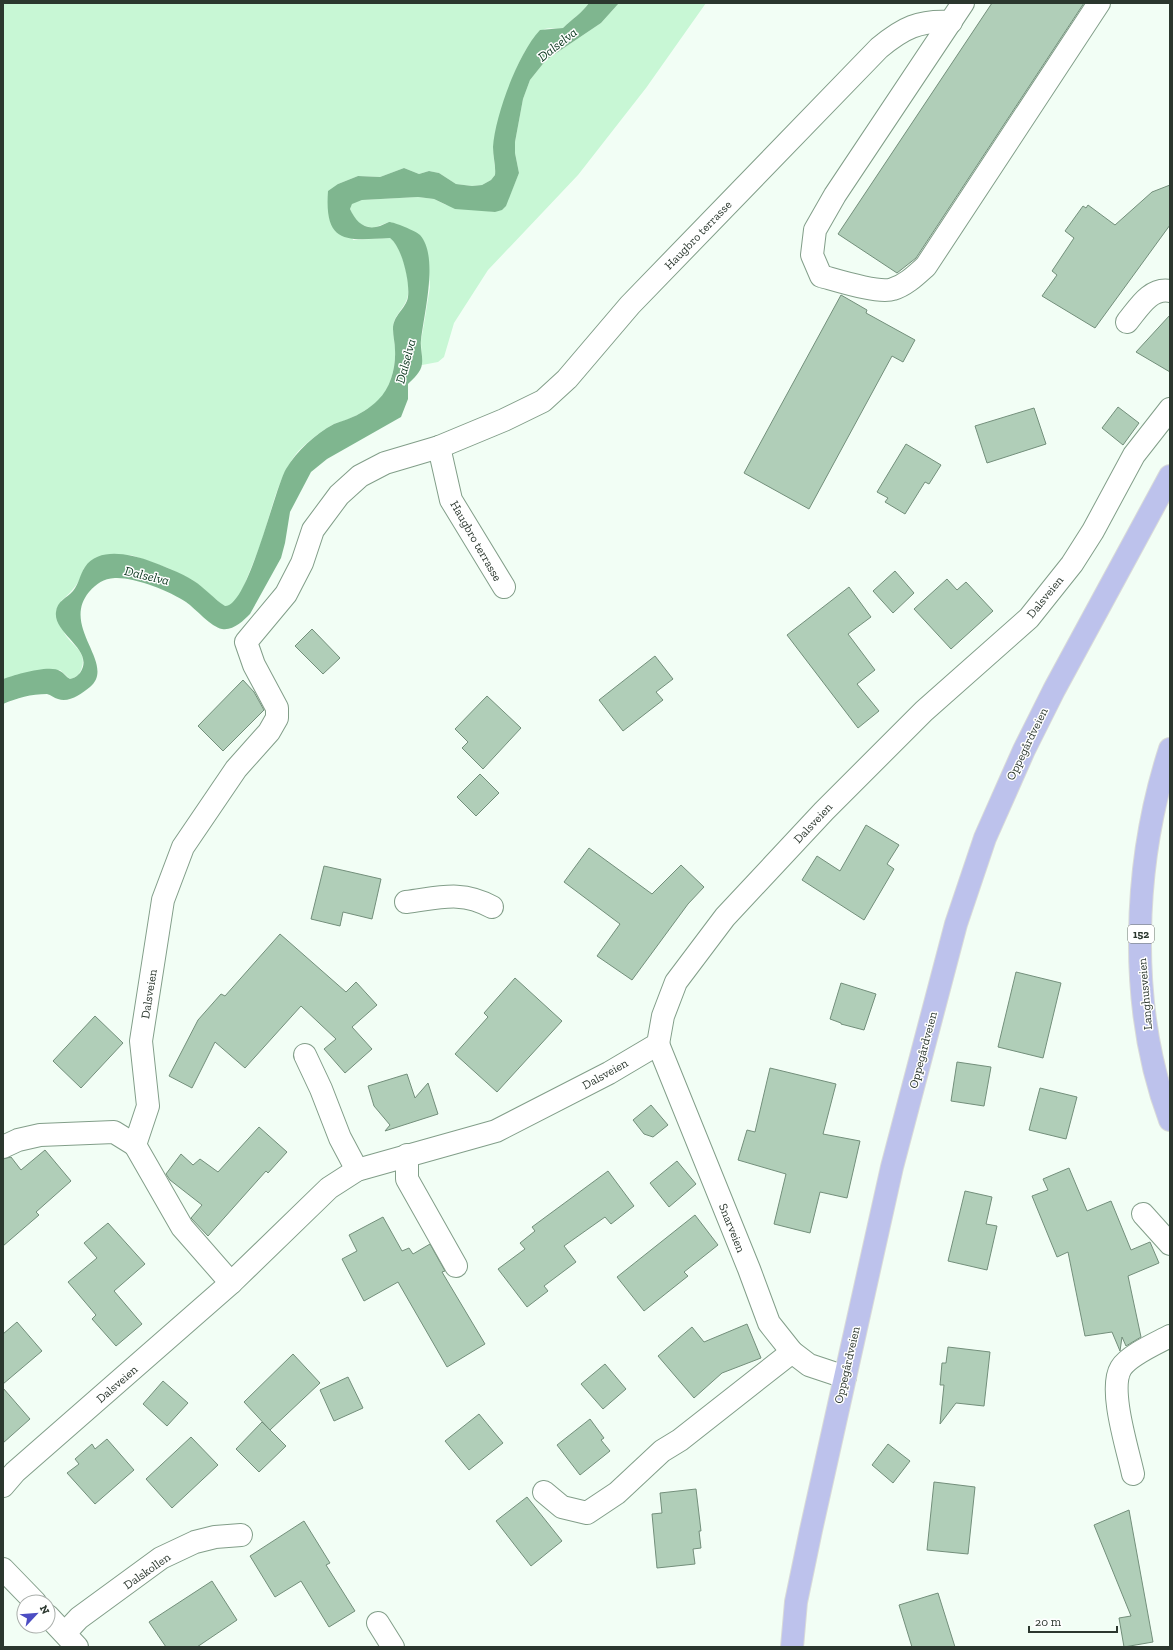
<svg xmlns="http://www.w3.org/2000/svg" width="1173" height="1650" font-family="'Zilla Slab',serif">
<rect width="100%" height="100%" fill="#f2fef5"/>
<g fill="#c8f7d5">
<path d="M 3,3 L 589,3 C 582,13 572,19 563,28 C 557,30 550,27 545,29 C 519,42 498,117 494,145 C 492,155 496,165 495,175 L 491,180 L 482,185 L 472,186 L 456,184 L 439,173 L 429,171 L 419,174 L 404,168 L 380,177 L 358,176 L 338,184 L 353,240 L 390,238 C 402,246 412,285 407,299 C 403,310 393,316 393,328 C 393,335 395,342 395,349 C 396,366 391,388 379,400 C 370,408 357,416 346,420 C 342,422 338,422 334,424 C 324,429 303,445 296,454 C 277,479 271,513 261,543 C 255,559 248,575 242,591 L 235,602 L 229,607 L 225,607 L 194,581 L 168,568 L 131,555 L 84,568 C 80,582 73,591 61,601 C 62,608 61,626 64,632 C 69,645 89,650 81,670 C 79,675 75,678 70,679 L 60,670 L 39,671 L 3,679 Z"/>
<path d="M 619,3 L 706,3 L 646,88 L 578,175 L 488,270 L 454,323 L 444,357 L 438,362 L 422,365 L 421,341 L 430,287 L 428,259 L 403,227 L 389,222 L 373,228 L 365,226 L 356,222 L 350,209 L 352,203 L 362,200 L 418,197 L 434,199 L 446,205 L 495,212 L 510,195 L 519,173 L 515,153 L 515,142 L 523,99 L 530,80 L 546,60 L 601,23 Z"/>
</g>
<path fill="#7fb68f" d="M 589,3 L 619,3 L 601,23 L 546,60 L 530,80 L 523,99 L 515,142 L 515,153 L 519,173 L 506,206 L 502,210 L 495,212 L 455,209 L 434,199 L 418,197 L 362,200 L 352,204 L 350,209 C 356,222 365,231 380,226 C 383,225 386,223 389,222 C 394,222 416,231 420,235 C 439,256 424,313 421,340 C 420,348 423,356 422,364 C 421,372 414,378 408,384 L 408,399 L 401,417 L 327,459 L 311,472 L 290,512 L 285,543 L 281,558 L 250,614 C 243,621 233,631 222,629 C 211,627 196,609 186,602 C 170,591 134,577 115,578 C 103,579 97,583 89,592 C 60,627 117,664 90,687 C 81,694 69,703 58,699 C 54,698 51,695 47,694 C 31,694 17,698 3,704 L 3,679 C 14,675 50,664 60,671 C 64,673 66,677 70,679 C 75,678 77,676 80,673 C 96,650 53,634 56,612 C 57,601 67,598 73,591 C 79,584 80,574 85,567 C 98,547 129,554 147,560 C 163,566 180,572 194,581 C 205,588 214,599 225,606 C 248,607 274,490 286,469 C 297,451 315,434 334,424 C 338,422 344,421 348,419 C 359,415 370,408 378,400 C 391,388 396,366 395,350 C 395,343 393,336 393,329 C 393,315 406,309 408,297 C 410,282 402,247 390,238 C 348,240 324,246 328,191 L 338,184 L 358,176 L 380,177 L 404,168 L 419,174 L 429,171 L 439,173 L 456,184 L 472,186 L 482,185 L 491,180 L 495,175 C 496,166 493,157 493,147 C 495,116 518,53 540,30 L 563,28 C 572,19 582,13 589,3 Z"/>
<g fill="#b0ceb8" stroke="#738f7b">
<path d="M 992,3 L 1084,3 L 916,258 L 897,273 L 838,234 Z"/>
<path d="M 1170,185 L 1170,225 L 1095,328 L 1042,296 L 1057,275 L 1052,271 L 1074,238 L 1065,231 L 1083,206 L 1086,208 L 1088,205 L 1115,225 L 1152,192 Z"/>
<path d="M 841,295 L 867,310 L 866,313 L 915,340 L 903,362 L 892,356 L 809,509 L 744,473 Z"/>
<path d="M 1170,315 L 1170,372 L 1136,352 Z"/>
<path d="M 1118,407 L 1139,423 L 1123,445 L 1102,428 Z"/>
<path d="M 1034,408 L 1046,444 L 987,463 L 975,426 Z"/>
<path d="M 906,444 L 941,465 L 929,484 L 925,482 L 905,514 L 885,502 L 888,498 L 877,492 Z"/>
<path d="M 895,571 L 914,593 L 893,613 L 873,591 Z"/>
<path d="M 947,579 L 957,590 L 966,582 L 993,611 L 951,649 L 914,609 Z"/>
<path d="M 849,587 L 871,617 L 848,634 L 875,670 L 857,684 L 879,711 L 858,728 L 787,635 Z"/>
<path d="M 312,629 L 340,658 L 323,674 L 295,646 Z"/>
<path d="M 655,656 L 673,679 L 656,692 L 663,700 L 623,731 L 599,700 Z"/>
<path d="M 243,680 L 254,692 L 264,710 L 223,751 L 198,726 Z"/>
<path d="M 487,696 L 521,728 L 483,769 L 462,748 L 468,742 L 455,729 Z"/>
<path d="M 480,774 L 499,793 L 476,816 L 457,797 Z"/>
<path d="M 866,825 L 899,845 L 887,864 L 894,869 L 864,920 L 802,880 L 817,856 L 840,871 Z"/>
<path d="M 589,848 L 652,894 L 681,865 L 704,887 L 688,904 L 632,980 L 597,956 L 620,924 L 564,882 Z"/>
<path d="M 324,866 L 381,879 L 372,919 L 343,912 L 340,926 L 311,919 Z"/>
<path d="M 280,934 L 346,992 L 356,982 L 377,1005 L 352,1027 L 372,1049 L 345,1073 L 324,1049 L 336,1039 L 301,1006 L 245,1068 L 215,1042 L 192,1088 L 169,1076 L 198,1020 L 221,994 L 225,996 Z"/>
<path d="M 1016,972 L 1061,983 L 1043,1058 L 998,1047 Z"/>
<path d="M 515,978 L 562,1021 L 497,1092 L 455,1054 L 488,1017 L 484,1013 Z"/>
<path d="M 841,983 L 876,994 L 864,1030 L 841,1024 L 841,1023 L 830,1019 Z"/>
<path d="M 95,1016 L 123,1043 L 81,1088 L 53,1061 Z"/>
<path d="M 957,1062 L 991,1067 L 984,1106 L 951,1101 Z"/>
<path d="M 770,1068 L 836,1084 L 823,1134 L 860,1141 L 847,1198 L 820,1192 L 810,1233 L 774,1224 L 786,1174 L 738,1160 L 747,1130 L 755,1132 Z"/>
<path d="M 407,1074 L 415,1098 L 428,1083 L 438,1114 L 385,1131 L 390,1125 L 374,1106 L 368,1086 Z"/>
<path d="M 1040,1088 L 1077,1097 L 1066,1139 L 1029,1130 Z"/>
<path d="M 651,1105 L 668,1125 L 653,1137 L 644,1134 L 633,1120 Z"/>
<path d="M 259,1127 L 287,1152 L 268,1173 L 266,1171 L 208,1236 L 191,1218 L 202,1205 L 170,1180 L 166,1174 L 181,1154 L 193,1165 L 200,1159 L 218,1172 Z"/>
<path d="M 45,1150 L 71,1181 L 36,1212 L 39,1215 L 3,1246 L 3,1159 L 11,1157 L 21,1170 Z"/>
<path d="M 677,1161 L 696,1184 L 669,1207 L 650,1183 Z"/>
<path d="M 1069,1168 L 1087,1211 L 1111,1201 L 1131,1250 L 1150,1242 L 1159,1263 L 1128,1276 L 1141,1337 L 1126,1346 L 1122,1337 L 1120,1351 L 1112,1332 L 1085,1336 L 1068,1252 L 1057,1257 L 1032,1196 L 1048,1190 L 1043,1179 Z"/>
<path d="M 608,1171 L 634,1206 L 611,1224 L 605,1217 L 564,1246 L 576,1262 L 544,1286 L 548,1291 L 527,1307 L 498,1269 L 525,1249 L 520,1243 L 535,1231 L 532,1227 Z"/>
<path d="M 965,1191 L 992,1197 L 986,1224 L 997,1226 L 987,1270 L 948,1261 Z"/>
<path d="M 695,1215 L 718,1245 L 684,1272 L 688,1276 L 644,1311 L 617,1277 Z"/>
<path d="M 383,1217 L 402,1251 L 409,1248 L 413,1254 L 430,1244 L 445,1271 L 442,1272 L 485,1344 L 447,1367 L 398,1282 L 364,1301 L 342,1259 L 357,1251 L 349,1235 Z"/>
<path d="M 108,1223 L 145,1264 L 114,1291 L 142,1324 L 116,1346 L 92,1319 L 96,1315 L 68,1282 L 97,1258 L 84,1243 Z"/>
<path d="M 17,1322 L 42,1351 L 3,1384 L 3,1334 Z"/>
<path d="M 747,1324 L 761,1358 L 722,1373 L 694,1398 L 658,1356 L 692,1327 L 704,1342 Z"/>
<path d="M 948,1347 L 990,1352 L 984,1406 L 956,1403 L 940,1424 L 944,1385 L 940,1385 L 942,1363 L 946,1363 Z"/>
<path d="M 293,1354 L 320,1383 L 270,1430 L 244,1402 Z"/>
<path d="M 605,1364 L 626,1389 L 603,1409 L 581,1384 Z"/>
<path d="M 348,1377 L 363,1408 L 334,1421 L 320,1390 Z"/>
<path d="M 163,1381 L 188,1403 L 167,1426 L 143,1404 Z"/>
<path d="M 3,1388 L 30,1419 L 3,1443 Z"/>
<path d="M 479,1414 L 503,1443 L 469,1470 L 445,1441 Z"/>
<path d="M 590,1419 L 604,1438 L 601,1440 L 610,1451 L 580,1475 L 557,1445 Z"/>
<path d="M 262,1422 L 286,1446 L 259,1472 L 236,1449 Z"/>
<path d="M 191,1437 L 218,1465 L 172,1508 L 146,1479 Z"/>
<path d="M 107,1439 L 134,1470 L 95,1504 L 67,1473 L 79,1464 L 75,1459 L 92,1444 L 95,1449 Z"/>
<path d="M 888,1444 L 910,1461 L 893,1483 L 872,1465 Z"/>
<path d="M 934,1482 L 975,1487 L 968,1554 L 927,1550 Z"/>
<path d="M 696,1489 L 701,1531 L 699,1531 L 701,1548 L 693,1549 L 695,1564 L 657,1568 L 652,1514 L 662,1513 L 660,1493 Z"/>
<path d="M 527,1497 L 562,1541 L 531,1566 L 496,1521 Z"/>
<path d="M 1129,1510 L 1153,1642 L 1124,1647 L 1119,1618 L 1131,1616 L 1094,1525 Z"/>
<path d="M 304,1521 L 330,1563 L 326,1565 L 355,1611 L 329,1627 L 301,1581 L 275,1597 L 250,1556 Z"/>
<path d="M 212,1581 L 237,1620 L 197,1647 L 166,1647 L 149,1622 Z"/>
<path d="M 938,1593 L 955,1647 L 912,1647 L 899,1605 Z"/>
</g>
<g fill="none" stroke-linecap="round" stroke-linejoin="round">
<g stroke="#829e89" stroke-width="24">
<g id="minor">
<path d="M 963,3 L 835,195 L 815,230 L 812,255 L 821,276 C 836,280 879,294 893,289 C 906,285 916,275 926,266 L 1099,3"/>
<path d="M 1127,322 C 1138,309 1150,287 1170,291"/>
<path d="M 439,447 L 451,500 L 504,587"/>
<path d="M 406,902 C 439,898 461,890 492,907"/>
<path d="M 658,1044 L 749,1269 L 769,1323 L 792,1352 L 809,1365 L 845,1377"/>
<path d="M 305,1055 L 321,1089 L 340,1138 L 357,1170"/>
<path d="M 3,1147 L 18,1140 L 40,1135 L 114,1132 L 135,1145"/>
<path d="M 407,1155 L 407,1179 L 456,1266"/>
<path d="M 1143,1214 L 1170,1244"/>
<path d="M 231,1283 L 182,1227 L 135,1145 L 148,1106 L 141,1041 L 163,900 L 183,847 L 236,769 L 269,732 L 277,718 L 277,708 L 254,665 L 246,642 L 286,594 L 302,563 L 313,530 L 339,495 L 360,476 L 385,463 L 439,447 L 504,420 L 543,401 L 567,379 L 630,305 L 879,48 C 903,28 919,20 951,22"/>
<path d="M 1133,1474 C 1128,1450 1108,1389 1121,1368 C 1129,1355 1157,1343 1170,1336"/>
<path d="M 3,1486 L 15,1472 L 231,1283 L 329,1188 L 357,1170 L 496,1131 L 609,1073 L 658,1044 L 663,1016 L 676,982 L 725,917 L 824,811 L 924,711 L 1029,618 L 1072,564 L 1093,531 L 1134,455 L 1170,409"/>
<path d="M 544,1492 L 562,1507 L 587,1513 L 617,1493 L 662,1451 L 680,1440 L 792,1352"/>
<path d="M 3,1569 L 35,1602"/>
<path d="M 48,1616 L 77,1647"/>
<path d="M 378,1623 L 393,1647"/>
<path d="M 65,1633 L 79,1618 L 161,1558 L 195,1542 L 215,1537 L 241,1535"/>
</g>
</g>
<g stroke="#d9dbd9" stroke-width="24">
<g id="major">
<path d="M 1170,749 C 1133,863 1127,1006 1170,1120"/>
<path d="M 792,1647 L 796,1602 L 811,1530 L 892,1167 L 956,924 L 985,838 L 1024,750 L 1054,690 L 1170,476"/>
</g>
</g>
<use href="#minor" stroke="#fff" stroke-width="22"/>
<use href="#major" stroke="#bdc2ec" stroke-width="22"/>
</g>
<g text-anchor="middle" stroke-width="3" stroke-linejoin="round" paint-order="stroke">
<rect fill="#fff" stroke="#6b736d" stroke-width="1" x="1128" y="925" width="26" height="18" rx="3"/>
<g font-size="11" font-weight="bold" fill="#2b372e">
<text x="1141" y="938">152</text>
</g>
<g font-size="12" fill="#2b372e" stroke="#fff">
<text transform="translate(698 235) rotate(-46)" y="4">Haugbro terrasse</text>
<text transform="translate(476 541) rotate(60)" y="4">Haugbro terrasse</text>
<text transform="translate(1045 597) rotate(-51)" y="4">Dalsveien</text>
<text transform="translate(1027 744) rotate(-64)" y="4">Oppegårdveien</text>
<text transform="translate(813 823) rotate(-47)" y="4">Dalsveien</text>
<text transform="translate(149 994) rotate(-81)" y="4">Dalsveien</text>
<text transform="translate(1145 994) rotate(-95)" y="4">Langhusveien</text>
<text transform="translate(923 1050) rotate(-75)" y="4">Oppegårdveien</text>
<text transform="translate(605 1074) rotate(-29)" y="4">Dalsveien</text>
<text transform="translate(732 1228) rotate(68)" y="4">Snarveien</text>
<text transform="translate(847 1365) rotate(-77)" y="4">Oppegårdveien</text>
<text transform="translate(117 1384) rotate(-41)" y="4">Dalsveien</text>
<text transform="translate(147 1571) rotate(-35)" y="4">Dalskollen</text>
</g>
<g font-size="13" font-style="italic" fill="#08341b" stroke="#fff">
<text transform="translate(557 44) rotate(-38)" y="5">Dalselva</text>
<text transform="translate(405 361) rotate(-75)" y="5">Dalselva</text>
<text transform="translate(147 575) rotate(13)" y="5">Dalselva</text>
</g>
</g>
<rect width="1173" height="1650" fill="none" stroke="#2b372e" stroke-width="8"/>
<g transform="translate(36 1614) rotate(64)"><circle r="19" fill="#ffffff" stroke="#aaafab"/>
<path d="M0-3L7 15L0 10L-7 15Z" fill="#4c4dc3"/>
<text y="-6" font-size="11" font-weight="bold" text-anchor="middle" fill="#2b372e">N</text>
</g>
<path d="M1029 1626v6h88v-6" fill="none" stroke="#2b372e" stroke-width="2"/>
<text x="1035" y="1626" font-size="12" fill="#2b372e" stroke="#ffffff" stroke-width="3" paint-order="stroke">20 m</text>
</svg>
